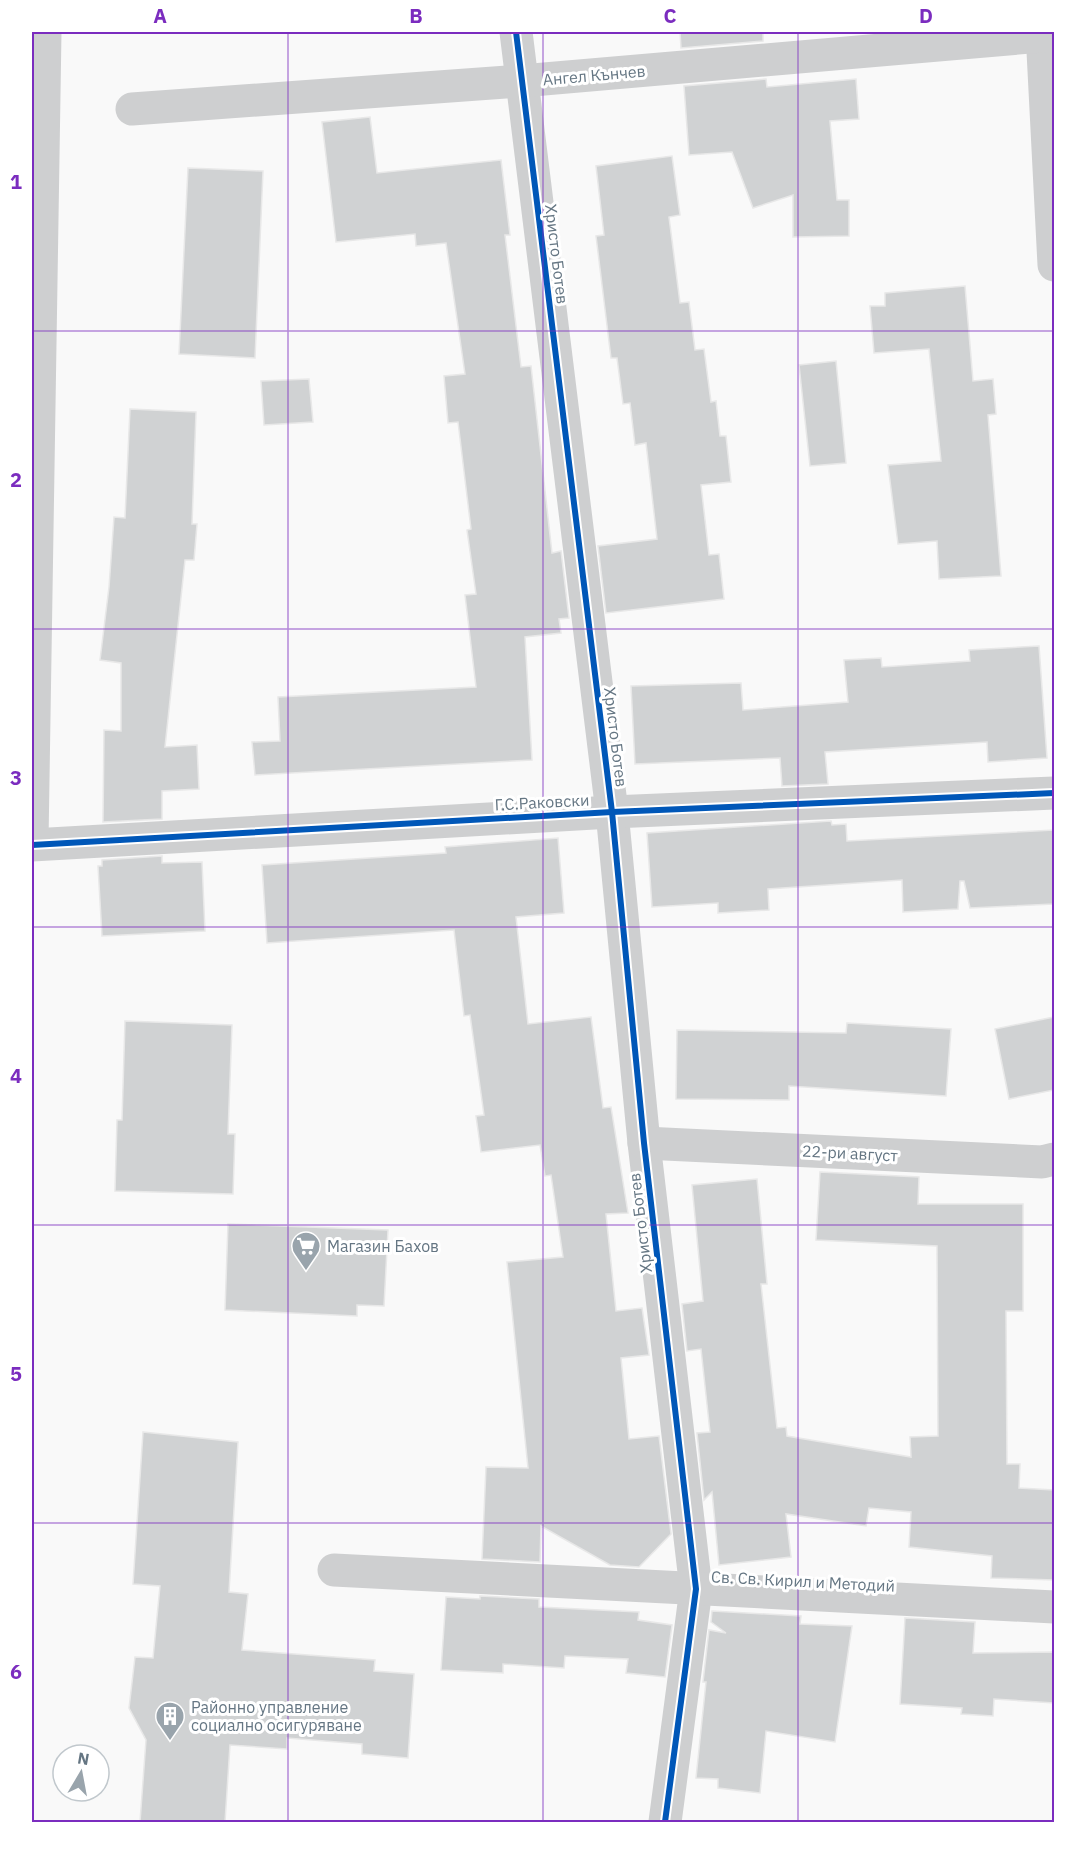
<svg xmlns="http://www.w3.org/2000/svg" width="1086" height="1854" font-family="'IBM Plex Sans',sans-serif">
<rect width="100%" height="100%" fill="#f9f9f9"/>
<g fill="#d0d2d3" stroke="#e8e8e8" stroke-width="1.5">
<path d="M 680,32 L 763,32 L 763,41 L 681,48 Z"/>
<path d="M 766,79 L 767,87 L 856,79 L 859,119 L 830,121 L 837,200 L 849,200 L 849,236 L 793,237 L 793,195 L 753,208 L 732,152 L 689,155 L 684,86 Z"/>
<path d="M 370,117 L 377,173 L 501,160 L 510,235 L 505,235 L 521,367 L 531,366 L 552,553 L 561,551 L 569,618 L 559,619 L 561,633 L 525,637 L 532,760 L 255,775 L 252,742 L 280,741 L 278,697 L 476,687 L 465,595 L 476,594 L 467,530 L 471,529 L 458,422 L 448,423 L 444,376 L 465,374 L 446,243 L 416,246 L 415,234 L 336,242 L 322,122 Z"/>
<path d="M 672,156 L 680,215 L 669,217 L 680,303 L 689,302 L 695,350 L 704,349 L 711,402 L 716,401 L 720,436 L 726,436 L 731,482 L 701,485 L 709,555 L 719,554 L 724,599 L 606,613 L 598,546 L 657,539 L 646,443 L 635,445 L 630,403 L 623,404 L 617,358 L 611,358 L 596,236 L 604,235 L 596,166 Z"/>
<path d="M 188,168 L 263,171 L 255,358 L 179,354 Z"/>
<path d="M 965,286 L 973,381 L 993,379 L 996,414 L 988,415 L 1001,576 L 939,579 L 937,541 L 898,544 L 888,465 L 941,461 L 929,349 L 874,353 L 870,306 L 885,306 L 885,293 Z"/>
<path d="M 836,361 L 846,463 L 810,466 L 799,365 Z"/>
<path d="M 309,379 L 313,422 L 264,425 L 261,381 Z"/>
<path d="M 130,409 L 196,412 L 192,524 L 197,524 L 194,560 L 185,560 L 165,747 L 197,745 L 199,789 L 162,791 L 162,819 L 103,822 L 104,730 L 121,731 L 121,663 L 100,660 L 109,587 L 114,517 L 125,518 Z"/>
<path d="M 1039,646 L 1047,758 L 988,762 L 987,742 L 825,752 L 828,784 L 782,786 L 780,758 L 635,764 L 631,686 L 741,683 L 743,710 L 848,702 L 844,660 L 881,658 L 882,667 L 970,661 L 969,650 Z"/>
<path d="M 831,821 L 832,825 L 846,824 L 847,841 L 1054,830 L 1054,904 L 970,908 L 964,881 L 960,881 L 958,909 L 903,912 L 902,880 L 768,889 L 769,910 L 718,913 L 718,903 L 652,907 L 647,833 Z"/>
<path d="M 558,838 L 564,913 L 516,917 L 528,1024 L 591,1017 L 603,1108 L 611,1107 L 628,1213 L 606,1214 L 616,1311 L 642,1308 L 649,1355 L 621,1358 L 629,1439 L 659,1436 L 671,1534 L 639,1567 L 610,1565 L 541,1526 L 540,1562 L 482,1559 L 486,1467 L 528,1468 L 507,1262 L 563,1257 L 551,1175 L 545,1176 L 540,1145 L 481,1152 L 476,1116 L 484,1115 L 470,1015 L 464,1016 L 454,930 L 267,943 L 262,865 L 446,853 L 445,847 Z"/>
<path d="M 162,856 L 162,863 L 202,862 L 205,931 L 102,936 L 98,866 L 102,866 L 102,860 Z"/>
<path d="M 1054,1017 L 1054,1090 L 1009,1099 L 995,1029 Z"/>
<path d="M 125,1021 L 232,1025 L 228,1134 L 235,1134 L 233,1194 L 115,1191 L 117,1120 L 122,1120 Z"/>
<path d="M 847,1023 L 951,1029 L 946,1096 L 789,1086 L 789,1100 L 676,1099 L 677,1030 L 846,1033 Z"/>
<path d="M 820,1172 L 919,1177 L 918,1204 L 1023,1204 L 1023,1311 L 1006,1311 L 1007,1464 L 1020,1464 L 1019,1488 L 1054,1490 L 1054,1580 L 991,1578 L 992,1556 L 909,1547 L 911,1512 L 869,1508 L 866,1526 L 786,1514 L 791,1557 L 719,1565 L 712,1492 L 704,1500 L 697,1433 L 710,1432 L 701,1349 L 687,1351 L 682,1304 L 703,1301 L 692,1185 L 757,1179 L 767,1284 L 761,1284 L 777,1428 L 786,1427 L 787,1436 L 911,1457 L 910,1437 L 938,1436 L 937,1246 L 816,1240 Z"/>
<path d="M 228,1224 L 388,1230 L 384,1306 L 357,1305 L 357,1316 L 225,1310 Z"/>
<path d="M 143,1432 L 238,1442 L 229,1592 L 248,1594 L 242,1650 L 375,1660 L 374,1671 L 414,1674 L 408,1758 L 362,1754 L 362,1744 L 287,1738 L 287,1749 L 230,1745 L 225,1822 L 140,1822 L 146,1740 L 129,1708 L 135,1657 L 153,1658 L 160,1586 L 133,1584 Z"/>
<path d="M 480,1596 L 539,1599 L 539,1607 L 639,1612 L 638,1620 L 672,1625 L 665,1677 L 626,1673 L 628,1659 L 565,1656 L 564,1668 L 503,1664 L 503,1673 L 441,1670 L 446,1597 L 480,1599 Z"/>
<path d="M 712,1611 L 801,1616 L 800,1624 L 852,1626 L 835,1742 L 766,1731 L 760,1793 L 718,1788 L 718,1779 L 696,1778 L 706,1682 L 703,1682 L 709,1630 L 726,1633 L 711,1622 Z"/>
<path d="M 905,1618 L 975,1622 L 973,1653 L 1054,1652 L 1054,1703 L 994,1699 L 993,1716 L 961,1714 L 962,1708 L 900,1704 Z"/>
</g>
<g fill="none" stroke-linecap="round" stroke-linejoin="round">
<g stroke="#cecfd0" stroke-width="33">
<path d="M 516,32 L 612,812 L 644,1143 L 696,1589 L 665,1822"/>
<path d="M 1042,32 L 1054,265"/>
<path d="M 132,109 L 521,81 L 1054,35"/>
<path d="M 32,842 L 45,32"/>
<path d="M 32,845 L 612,812 L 1054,793"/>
<path d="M 644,1143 L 1042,1162 L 1054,1159"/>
<path d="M 334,1570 L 1054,1607"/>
</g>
<g stroke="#fff" stroke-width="10">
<g id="cycleway">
<path d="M 516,32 L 612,812 L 644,1143 L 696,1589 L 665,1822"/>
<path d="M 32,845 L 612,812 L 1054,793"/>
</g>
</g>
<use href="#cycleway" stroke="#0057b8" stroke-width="6"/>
</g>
<path fill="none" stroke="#7b2cbf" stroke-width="1.5" stroke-opacity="0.55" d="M 288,32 L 288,1822M 543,32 L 543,1822M 798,32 L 798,1822M 32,331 L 1054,331M 32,629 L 1054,629M 32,927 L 1054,927M 32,1225 L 1054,1225M 32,1523 L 1054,1523"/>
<defs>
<g id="supermarket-pin" transform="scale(1.5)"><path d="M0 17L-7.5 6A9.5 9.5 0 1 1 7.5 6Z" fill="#99a4ac" stroke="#fff"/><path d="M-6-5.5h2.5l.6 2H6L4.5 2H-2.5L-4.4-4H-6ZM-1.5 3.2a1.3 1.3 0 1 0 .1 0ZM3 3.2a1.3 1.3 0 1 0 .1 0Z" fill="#fff"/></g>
<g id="building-pin" transform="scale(1.5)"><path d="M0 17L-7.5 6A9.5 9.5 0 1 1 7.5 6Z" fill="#99a4ac" stroke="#fff"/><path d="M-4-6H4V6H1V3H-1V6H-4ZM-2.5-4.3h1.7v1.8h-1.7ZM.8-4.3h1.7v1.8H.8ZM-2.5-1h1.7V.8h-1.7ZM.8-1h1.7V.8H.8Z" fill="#fff"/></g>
</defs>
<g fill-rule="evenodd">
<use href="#supermarket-pin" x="306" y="1246"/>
<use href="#building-pin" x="170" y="1716"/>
</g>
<g text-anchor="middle" stroke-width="6" stroke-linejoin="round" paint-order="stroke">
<g font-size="16" fill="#657683" stroke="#fff">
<text transform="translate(594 75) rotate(-5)" y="6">Ангел Кънчев</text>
<text transform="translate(557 254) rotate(83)" y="6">Христо Ботев</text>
<text transform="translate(616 737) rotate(83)" y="6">Христо Ботев</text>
<text transform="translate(542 802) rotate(-3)" y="6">Г.С.Раковски</text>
<text transform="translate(850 1153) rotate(3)" y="6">22-ри август</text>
<text transform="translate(640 1223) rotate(-97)" y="6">Христо Ботев</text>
<text transform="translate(803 1581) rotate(3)" y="6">Св. Св. Кирил и Методий</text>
</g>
<g font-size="16" fill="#657683" stroke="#fff" text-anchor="start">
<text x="327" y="1252">Магазин Бахов</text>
<text x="191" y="1713">Районно управление<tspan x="191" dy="18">социално осигуряване</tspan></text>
</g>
</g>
<rect width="1086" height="1854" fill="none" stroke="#ffffff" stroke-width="66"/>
<g transform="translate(81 1773) rotate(10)"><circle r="28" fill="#ffffff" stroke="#c1c8cd" stroke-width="1.5"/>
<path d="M0-4.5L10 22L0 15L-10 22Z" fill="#99a4ac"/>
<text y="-9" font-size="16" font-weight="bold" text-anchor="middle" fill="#657683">N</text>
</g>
<rect x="33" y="33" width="1020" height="1788" fill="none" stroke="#7b2cbf" stroke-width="2"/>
<g font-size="20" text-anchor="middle" font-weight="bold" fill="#7b2cbf">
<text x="160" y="23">A</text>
<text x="416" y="23">B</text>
<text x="670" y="23">C</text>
<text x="926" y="23">D</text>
<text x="16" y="189">1</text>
<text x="16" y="487">2</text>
<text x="16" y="785">3</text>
<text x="16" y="1083">4</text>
<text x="16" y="1381">5</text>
<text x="16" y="1679">6</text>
</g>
</svg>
